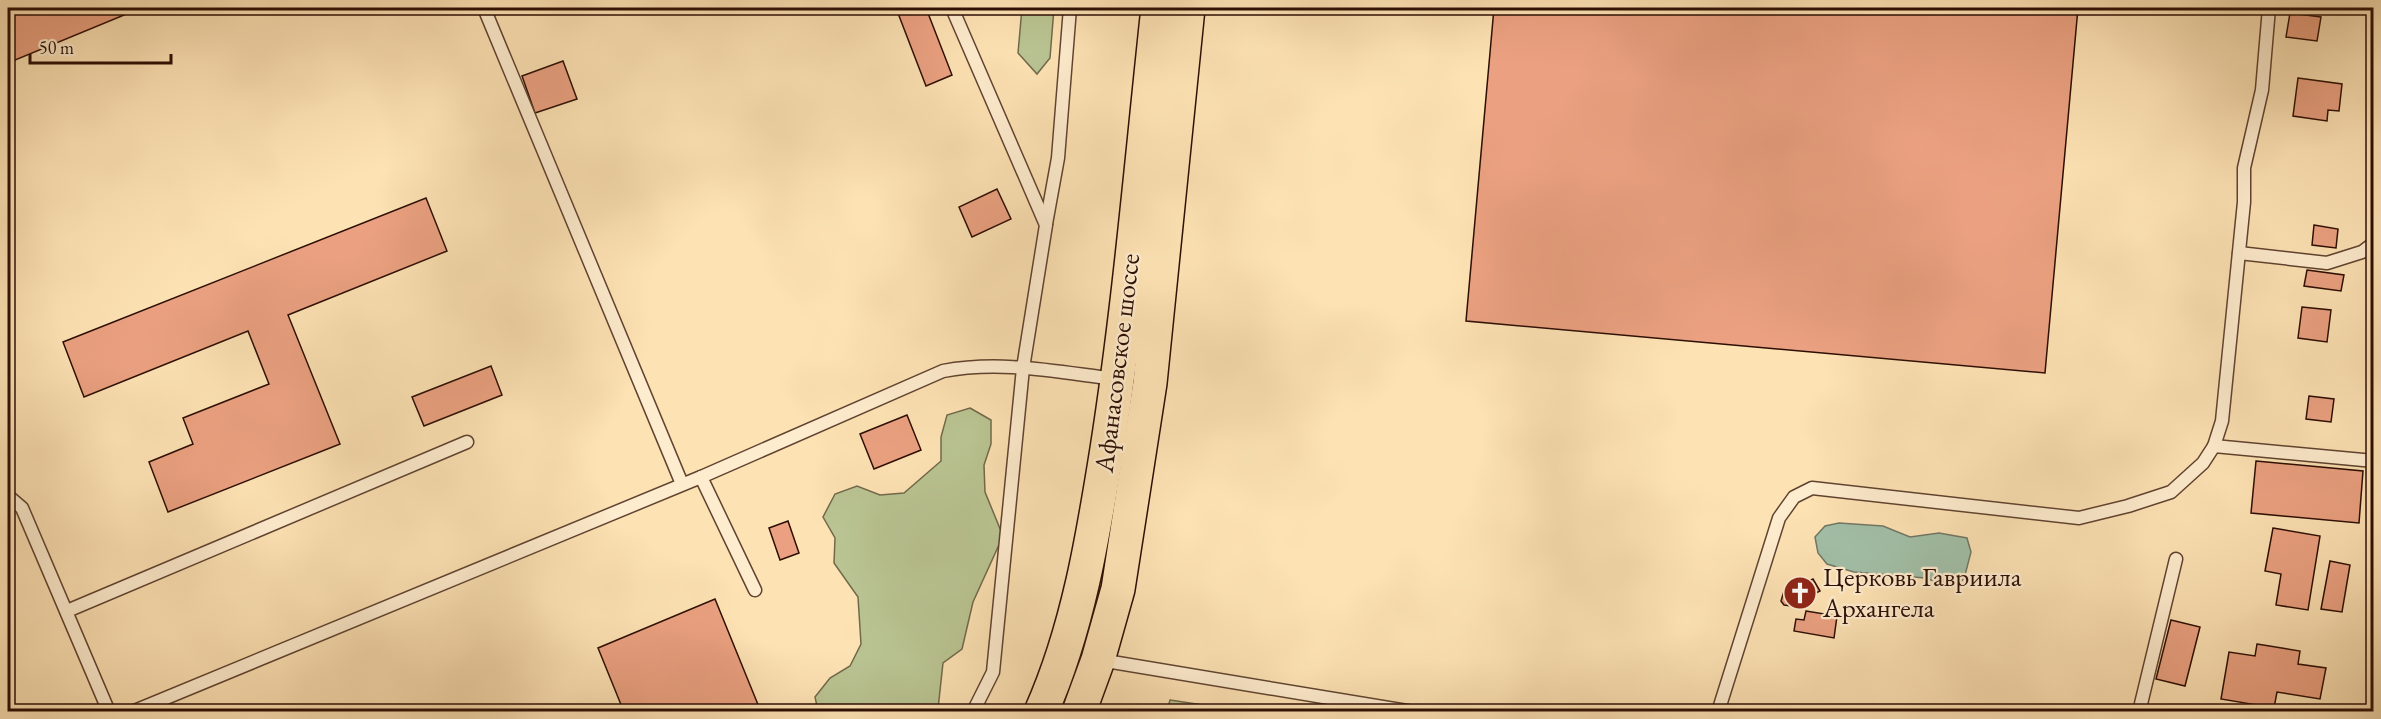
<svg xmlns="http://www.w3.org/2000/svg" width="2381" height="719" font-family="'EB Garamond',serif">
<rect width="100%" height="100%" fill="#fde2b4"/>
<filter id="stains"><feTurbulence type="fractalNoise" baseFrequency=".00333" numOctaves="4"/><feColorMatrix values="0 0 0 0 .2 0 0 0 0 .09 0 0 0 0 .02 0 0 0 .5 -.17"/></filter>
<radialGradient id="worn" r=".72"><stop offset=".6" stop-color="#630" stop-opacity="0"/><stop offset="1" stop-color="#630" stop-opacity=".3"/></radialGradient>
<g fill="#b9c492" stroke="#72694b" stroke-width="1.5">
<path d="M 1022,8 L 1054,8 L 1050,58 L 1037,74 L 1018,53 Z"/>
<path d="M 970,408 L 991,420 L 991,444 L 984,465 L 985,492 L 1003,536 L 973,602 L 962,649 L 943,663 L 938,709 L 934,712 L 818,711 L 815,697 L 830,678 L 850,666 L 861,644 L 858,597 L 834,563 L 835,538 L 823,517 L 835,494 L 857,486 L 880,495 L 904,493 L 941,461 L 941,437 L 947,415 Z"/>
<path d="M 1170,700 L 1243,711 L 1167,711 Z"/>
</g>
<path fill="#a1bfa7" stroke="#727866" stroke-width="1.5" d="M 1839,523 L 1883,526 L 1910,537 L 1939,533 L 1967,538 L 1971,552 L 1964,579 L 1952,587 L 1925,578 L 1854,572 L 1827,564 L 1818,553 L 1815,537 L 1825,526 Z"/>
<g fill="#eba181" stroke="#2c0e04" stroke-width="1.5">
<path d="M 8,8 L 141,8 L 8,63 Z"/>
<path d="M 896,8 L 926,8 L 952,75 L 926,86 Z"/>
<path d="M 1494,8 L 2078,8 L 2045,373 L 1466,321 Z"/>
<path d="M 2290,13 L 2321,17 L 2317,41 L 2286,37 Z"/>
<path d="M 563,61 L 577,99 L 535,113 L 522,76 Z"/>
<path d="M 2298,78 L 2342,84 L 2339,111 L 2328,110 L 2327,121 L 2293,116 Z"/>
<path d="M 997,189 L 1011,219 L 972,237 L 959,207 Z"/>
<path d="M 426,198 L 447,251 L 288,315 L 340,444 L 168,512 L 149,462 L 193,444 L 183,418 L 269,384 L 248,331 L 84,397 L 63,342 Z"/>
<path d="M 2314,225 L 2338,229 L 2336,248 L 2312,245 Z"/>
<path d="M 2307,270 L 2344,275 L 2341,291 L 2304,286 Z"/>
<path d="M 2302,307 L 2331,310 L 2327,342 L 2298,338 Z"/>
<path d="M 491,366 L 502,395 L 424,426 L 412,397 Z"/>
<path d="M 2309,396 L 2334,399 L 2331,422 L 2306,419 Z"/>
<path d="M 907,415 L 921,450 L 874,469 L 860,434 Z"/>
<path d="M 2256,461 L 2363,471 L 2359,523 L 2251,513 Z"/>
<path d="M 788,521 L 799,553 L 780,560 L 769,528 Z"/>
<path d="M 2273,528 L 2320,536 L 2308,610 L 2276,605 L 2281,574 L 2265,571 Z"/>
<path d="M 2330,561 L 2350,565 L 2342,612 L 2321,609 Z"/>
<path d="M 1805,579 L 1807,582 L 1813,579 L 1820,591 L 1814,594 L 1815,597 L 1794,608 L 1792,606 L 1784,605 L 1781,601 L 1784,591 Z"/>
<path d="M 715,599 L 761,712 L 624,712 L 598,648 Z"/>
<path d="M 1806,611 L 1837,616 L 1834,638 L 1794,631 L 1796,619 L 1804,620 Z"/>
<path d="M 2171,620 L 2200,627 L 2185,686 L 2156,679 Z"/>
<path d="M 2257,644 L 2300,651 L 2298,664 L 2326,668 L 2320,699 L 2277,692 L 2274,708 L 2221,699 L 2229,652 L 2255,656 Z"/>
</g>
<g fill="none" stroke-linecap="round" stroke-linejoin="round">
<g stroke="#604330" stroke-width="15">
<g id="service">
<path d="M 484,8 L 682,484"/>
<path d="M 952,8 L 1046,225 L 1023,368 L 993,672 L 973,712"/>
<path d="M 1046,224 L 1058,158 L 1070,8"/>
<path d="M 2239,253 L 2327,263 L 2362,252 L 2374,243"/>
<path d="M 2214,446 L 2374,461"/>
<path d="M 8,496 L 22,508 L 109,712"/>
<path d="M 755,590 L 701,477 L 943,371 C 1001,360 1057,372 1115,379"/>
<path d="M 67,611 L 467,442"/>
<path d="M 1100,660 L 1413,712"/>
<path d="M 132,712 L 701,477"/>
<path d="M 1718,712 L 1779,518 L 1794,497 L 1812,488 L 2079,518 L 2128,506 L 2171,492 L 2203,463 L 2214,446 L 2222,421 L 2244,202 L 2244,168 L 2262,90 L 2269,8"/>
<path d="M 2139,712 L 2176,559"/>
</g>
</g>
<g stroke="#2c0e04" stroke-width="36">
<g id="primary">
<path d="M 1041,712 C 1078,629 1093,537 1107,449 C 1130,302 1142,155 1158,8"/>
<path d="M 1079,712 L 1098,660 L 1118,589 L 1150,383 L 1188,8"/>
</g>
</g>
<use href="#service" stroke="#feecce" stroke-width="12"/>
<use href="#primary" stroke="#fde2b4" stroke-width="33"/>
</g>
<defs>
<g id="church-disc" transform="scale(1.725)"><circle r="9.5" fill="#8f2418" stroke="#feecce"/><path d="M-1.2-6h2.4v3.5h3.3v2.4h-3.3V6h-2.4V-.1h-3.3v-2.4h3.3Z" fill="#fff"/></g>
</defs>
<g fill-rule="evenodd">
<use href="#church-disc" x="1800" y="593"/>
</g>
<g text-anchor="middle" stroke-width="4.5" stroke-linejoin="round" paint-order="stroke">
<g font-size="27" fill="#2c0e04" stroke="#feecce">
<text transform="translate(1117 363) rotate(-83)" y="9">Афанасовское шоссе</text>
</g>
<g font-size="27" fill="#2c0e04" stroke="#feecce" text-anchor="start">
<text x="1823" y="586">Церковь Гавриила<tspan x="1823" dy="31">Архангела</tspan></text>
</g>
</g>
<rect width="2381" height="719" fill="none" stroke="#fde2b4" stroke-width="30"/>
<rect x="9" y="9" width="2363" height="701" fill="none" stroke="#2c0e04" stroke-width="3"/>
<rect x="15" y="15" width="2351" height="689" fill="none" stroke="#2c0e04" stroke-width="1.5"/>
<path d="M30 54v9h141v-9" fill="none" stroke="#2c0e04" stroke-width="3"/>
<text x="39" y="54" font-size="18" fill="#2c0e04" stroke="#feecce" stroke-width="4.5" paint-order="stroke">50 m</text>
<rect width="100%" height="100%" filter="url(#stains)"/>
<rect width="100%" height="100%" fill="url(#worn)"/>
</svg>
